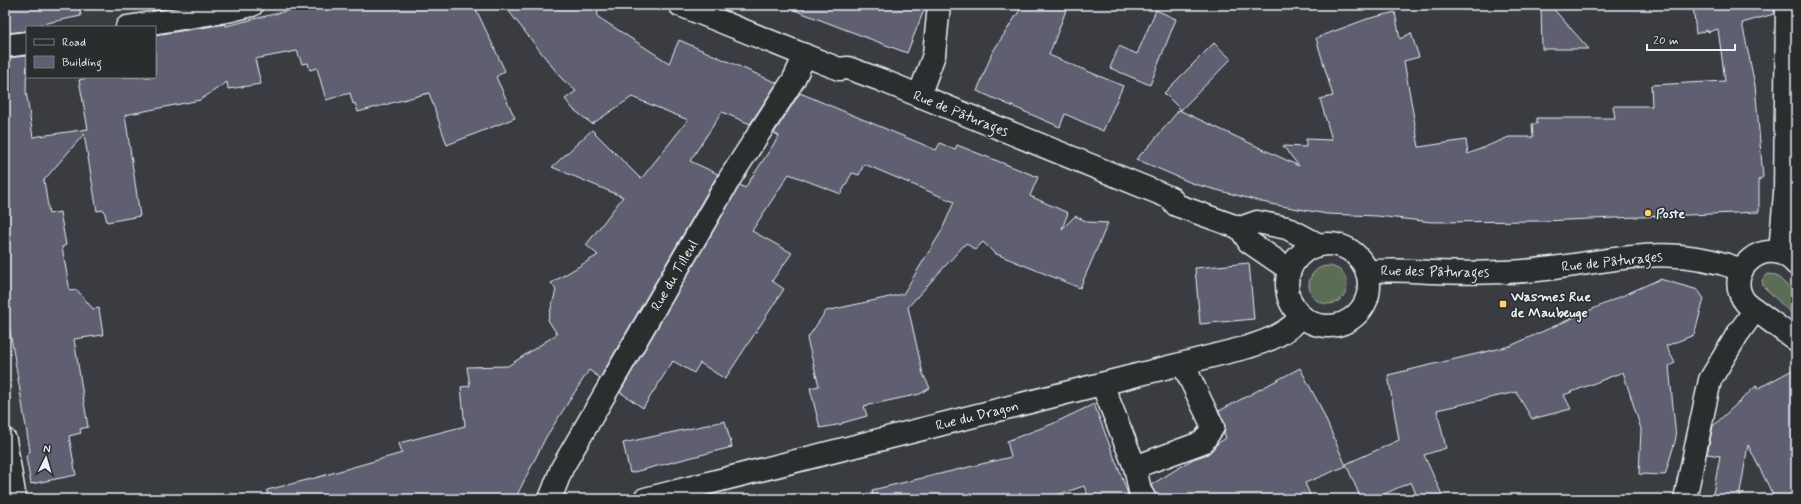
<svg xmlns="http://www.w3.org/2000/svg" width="1801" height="504" font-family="Mynerve,sans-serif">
<rect width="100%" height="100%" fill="#3a3c42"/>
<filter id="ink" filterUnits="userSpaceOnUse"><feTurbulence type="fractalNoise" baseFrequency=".025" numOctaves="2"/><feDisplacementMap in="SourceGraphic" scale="8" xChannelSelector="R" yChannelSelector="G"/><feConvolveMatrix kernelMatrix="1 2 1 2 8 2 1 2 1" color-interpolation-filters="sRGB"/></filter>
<g filter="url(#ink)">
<g fill="#5b6d56" stroke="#a2afa7">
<circle cx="1328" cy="285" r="19"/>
<path d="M 1768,274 L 1776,275 L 1796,294 L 1796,318 L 1763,286 L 1762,280 Z"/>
</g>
<g fill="#5f5f71" stroke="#e8f1f8">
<path d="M 5,5 L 79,5 L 81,16 L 27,27 L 27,31 L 5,33 Z"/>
<path d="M 155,5 L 185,5 L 155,10 Z"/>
<path d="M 310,5 L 474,5 L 505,71 L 496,77 L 515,118 L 447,145 L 429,93 L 358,112 L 355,103 L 353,104 L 350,93 L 326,100 L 317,68 L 310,70 L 308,63 L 302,64 L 297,51 L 255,59 L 261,84 L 228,89 L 227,82 L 200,100 L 125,115 L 140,216 L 107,222 L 104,210 L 97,211 L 84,134 L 44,180 L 49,214 L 60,212 L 66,245 L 62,247 L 70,291 L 77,290 L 93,309 L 99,308 L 103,335 L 74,339 L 88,427 L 80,429 L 81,433 L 69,436 L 76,475 L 31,484 L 26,457 L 30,451 L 5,301 L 5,58 L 27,56 L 26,91 L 33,137 L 88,129 L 79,80 L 91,77 L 155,77 L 155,35 L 226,24 L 226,26 Z"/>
<path d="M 504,5 L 597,5 L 598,17 L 669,63 L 679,40 L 777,83 L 750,124 L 722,112 L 690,161 L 718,174 L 600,378 L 589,370 L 546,437 L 515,499 L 268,499 L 267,490 L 315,478 L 402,453 L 399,443 L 465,426 L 461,387 L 470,386 L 467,367 L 508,366 L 557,334 L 548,320 L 556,290 L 551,283 L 598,255 L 586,245 L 623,197 L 552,167 L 592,130 L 641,179 L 688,120 L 632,97 L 592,124 L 573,109 L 565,99 L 576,91 L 562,79 Z"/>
<path d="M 790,5 L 926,5 L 907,53 L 789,8 Z"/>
<path d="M 1023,5 L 1068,5 L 1049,55 L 1123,86 L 1103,131 L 1065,114 L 1060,127 L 977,91 L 992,53 Z"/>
<path d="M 1541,5 L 1550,5 L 1589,49 L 1542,49 Z"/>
<path d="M 1693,5 L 1774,5 L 1774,14 L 1742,23 L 1755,85 L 1763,177 L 1759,180 L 1759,212 L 1543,221 L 1432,222 L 1377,216 L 1327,214 L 1270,204 L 1194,184 L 1136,159 L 1149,146 L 1179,110 L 1299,166 L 1283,146 L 1306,147 L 1306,139 L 1332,140 L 1320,99 L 1333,96 L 1316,38 L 1367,19 L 1395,12 L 1400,39 L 1411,33 L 1419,57 L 1404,61 L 1419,147 L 1466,140 L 1468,154 L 1509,137 L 1533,137 L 1532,124 L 1537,124 L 1537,118 L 1615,118 L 1613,106 L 1652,106 L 1651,85 L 1725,81 L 1718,29 L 1708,32 L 1707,30 L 1696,34 Z"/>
<path d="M 1156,10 L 1176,19 L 1150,85 L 1110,68 L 1119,46 L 1137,54 Z"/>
<path d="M 1214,43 L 1231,59 L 1181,110 L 1164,93 Z"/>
<path d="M 800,93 L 936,150 L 940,143 L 955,150 L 957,145 L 1038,177 L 1030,196 L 1068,213 L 1062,229 L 1075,216 L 1088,222 L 1108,223 L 1080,288 L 994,253 L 983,242 L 975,250 L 966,243 L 908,307 L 923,374 L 930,388 L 920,394 L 864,406 L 867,416 L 842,423 L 842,424 L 820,428 L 810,388 L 819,386 L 807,339 L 826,311 L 903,294 L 941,232 L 954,202 L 864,164 L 859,175 L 852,173 L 841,194 L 789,174 L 752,231 L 792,253 L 772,281 L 784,289 L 725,379 L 700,363 L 694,373 L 673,361 L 643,408 L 620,392 L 740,185 L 745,188 L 779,136 L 774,133 Z"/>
<path d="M 1249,263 L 1254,319 L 1200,324 L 1195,268 Z"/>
<path d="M 1660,279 L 1698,290 L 1704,299 L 1694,335 L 1666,346 L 1675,363 L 1669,366 L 1676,438 L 1665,475 L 1639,474 L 1641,429 L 1623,372 L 1564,395 L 1571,409 L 1532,419 L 1516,392 L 1437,410 L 1446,448 L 1424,455 L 1444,499 L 1418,499 L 1411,482 L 1373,499 L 1361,499 L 1346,464 L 1399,440 L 1388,375 L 1510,346 Z"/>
<path d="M 1300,368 L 1320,406 L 1346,466 L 1305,483 L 1312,499 L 1157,499 L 1151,485 L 1193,459 L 1208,454 L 1217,444 L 1226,438 L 1224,433 L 1224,422 L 1219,411 Z"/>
<path d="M 1796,368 L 1796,499 L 1775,499 L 1748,445 L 1739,499 L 1712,499 L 1720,456 L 1707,454 L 1713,426 L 1757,385 L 1757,389 Z"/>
<path d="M 1094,404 L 1130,499 L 1089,499 L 1084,486 L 1045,499 L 873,499 L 872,490 L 1011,457 L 1007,441 L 1052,424 Z"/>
<path d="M 725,421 L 732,447 L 630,473 L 623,443 Z"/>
</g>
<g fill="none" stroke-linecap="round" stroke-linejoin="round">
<g stroke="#e8f1f8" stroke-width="25">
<g id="minor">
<path d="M 680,5 L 839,69 L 848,68 L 881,80 L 1171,198 L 1176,205 L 1240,228 L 1257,222 L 1287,228 L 1319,245"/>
<path d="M 127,27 L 227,11 L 252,5"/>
<path d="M 5,46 L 27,43"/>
<path d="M 919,96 L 934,55 L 939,5"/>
<path d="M 1240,228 L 1249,242 L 1290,270"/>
<circle cx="1328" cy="285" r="41"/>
<path d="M 1780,252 L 1785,193 L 1787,5"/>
<path d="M 1796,264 C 1767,231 1720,272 1746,303 L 1796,340"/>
<path d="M 1367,272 C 1390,269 1411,271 1433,272 C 1457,273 1480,273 1503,272 C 1591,271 1653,236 1742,270"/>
<path d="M 1102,384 L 1135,467 L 1140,491 L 1145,499"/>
<path d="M 5,440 L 15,499"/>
<path d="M 1135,467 L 1203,442 L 1213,427 L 1183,364"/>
<path d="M 550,499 L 562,468 L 730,178 L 794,79 L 805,55"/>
<path d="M 645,499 L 1248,347 C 1267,341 1289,333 1301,316"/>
<path d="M 1685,499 L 1710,380 L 1737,335 L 1755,310"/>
</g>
</g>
<use href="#minor" stroke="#2a2d2e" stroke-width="22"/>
</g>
</g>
<g fill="#ffd166" stroke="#2a2d2e" stroke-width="1.5">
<circle cx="1648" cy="213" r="4"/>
<rect x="1499" y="300" width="8" height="8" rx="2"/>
</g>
<g text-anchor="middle" stroke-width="3" stroke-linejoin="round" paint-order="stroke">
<g font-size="14" fill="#e8f1f8" stroke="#2a2d2e">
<text transform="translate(961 113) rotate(22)" y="5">Rue de Pâturages</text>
<text transform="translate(1612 261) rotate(-6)" y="5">Rue de Pâturages</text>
<text transform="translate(1435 271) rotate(1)" y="5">Rue des Pâturages</text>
<text transform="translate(674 275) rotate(-60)" y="5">Rue du Tilleul</text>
<text transform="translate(977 415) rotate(-14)" y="5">Rue du Dragon</text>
</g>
<g font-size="14" font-weight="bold" fill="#e8f1f8" stroke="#2a2d2e" text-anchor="start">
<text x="1656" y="218">Poste</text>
<text x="1511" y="301">Wasmes Rue<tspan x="1511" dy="16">de Maubeuge</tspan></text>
</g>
</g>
<rect width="1801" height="504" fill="none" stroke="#2a2d2e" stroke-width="20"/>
<rect x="10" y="10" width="1781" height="484" fill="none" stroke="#e8f1f8" stroke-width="1.5" filter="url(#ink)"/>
<rect x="26" y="26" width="130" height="52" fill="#2a2d2e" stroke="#767b7f"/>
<rect x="34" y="39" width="20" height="6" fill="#2a2d2e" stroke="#767b7f"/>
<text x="62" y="46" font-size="12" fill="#e8f1f8">Road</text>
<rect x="34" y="56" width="20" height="12" fill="#5f5f71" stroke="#767b7f"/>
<text x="62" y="66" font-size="12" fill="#e8f1f8">Building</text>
<g transform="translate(46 458) rotate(5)" stroke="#2a2d2e" stroke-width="3" paint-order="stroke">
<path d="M0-3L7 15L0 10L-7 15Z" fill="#e8f1f8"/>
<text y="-6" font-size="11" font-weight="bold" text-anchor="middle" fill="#e8f1f8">N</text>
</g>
<path d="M1647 44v6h88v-6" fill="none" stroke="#e8f1f8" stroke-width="2"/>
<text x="1653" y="44" font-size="12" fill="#e8f1f8" stroke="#2a2d2e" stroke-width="3" paint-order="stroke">20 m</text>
</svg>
